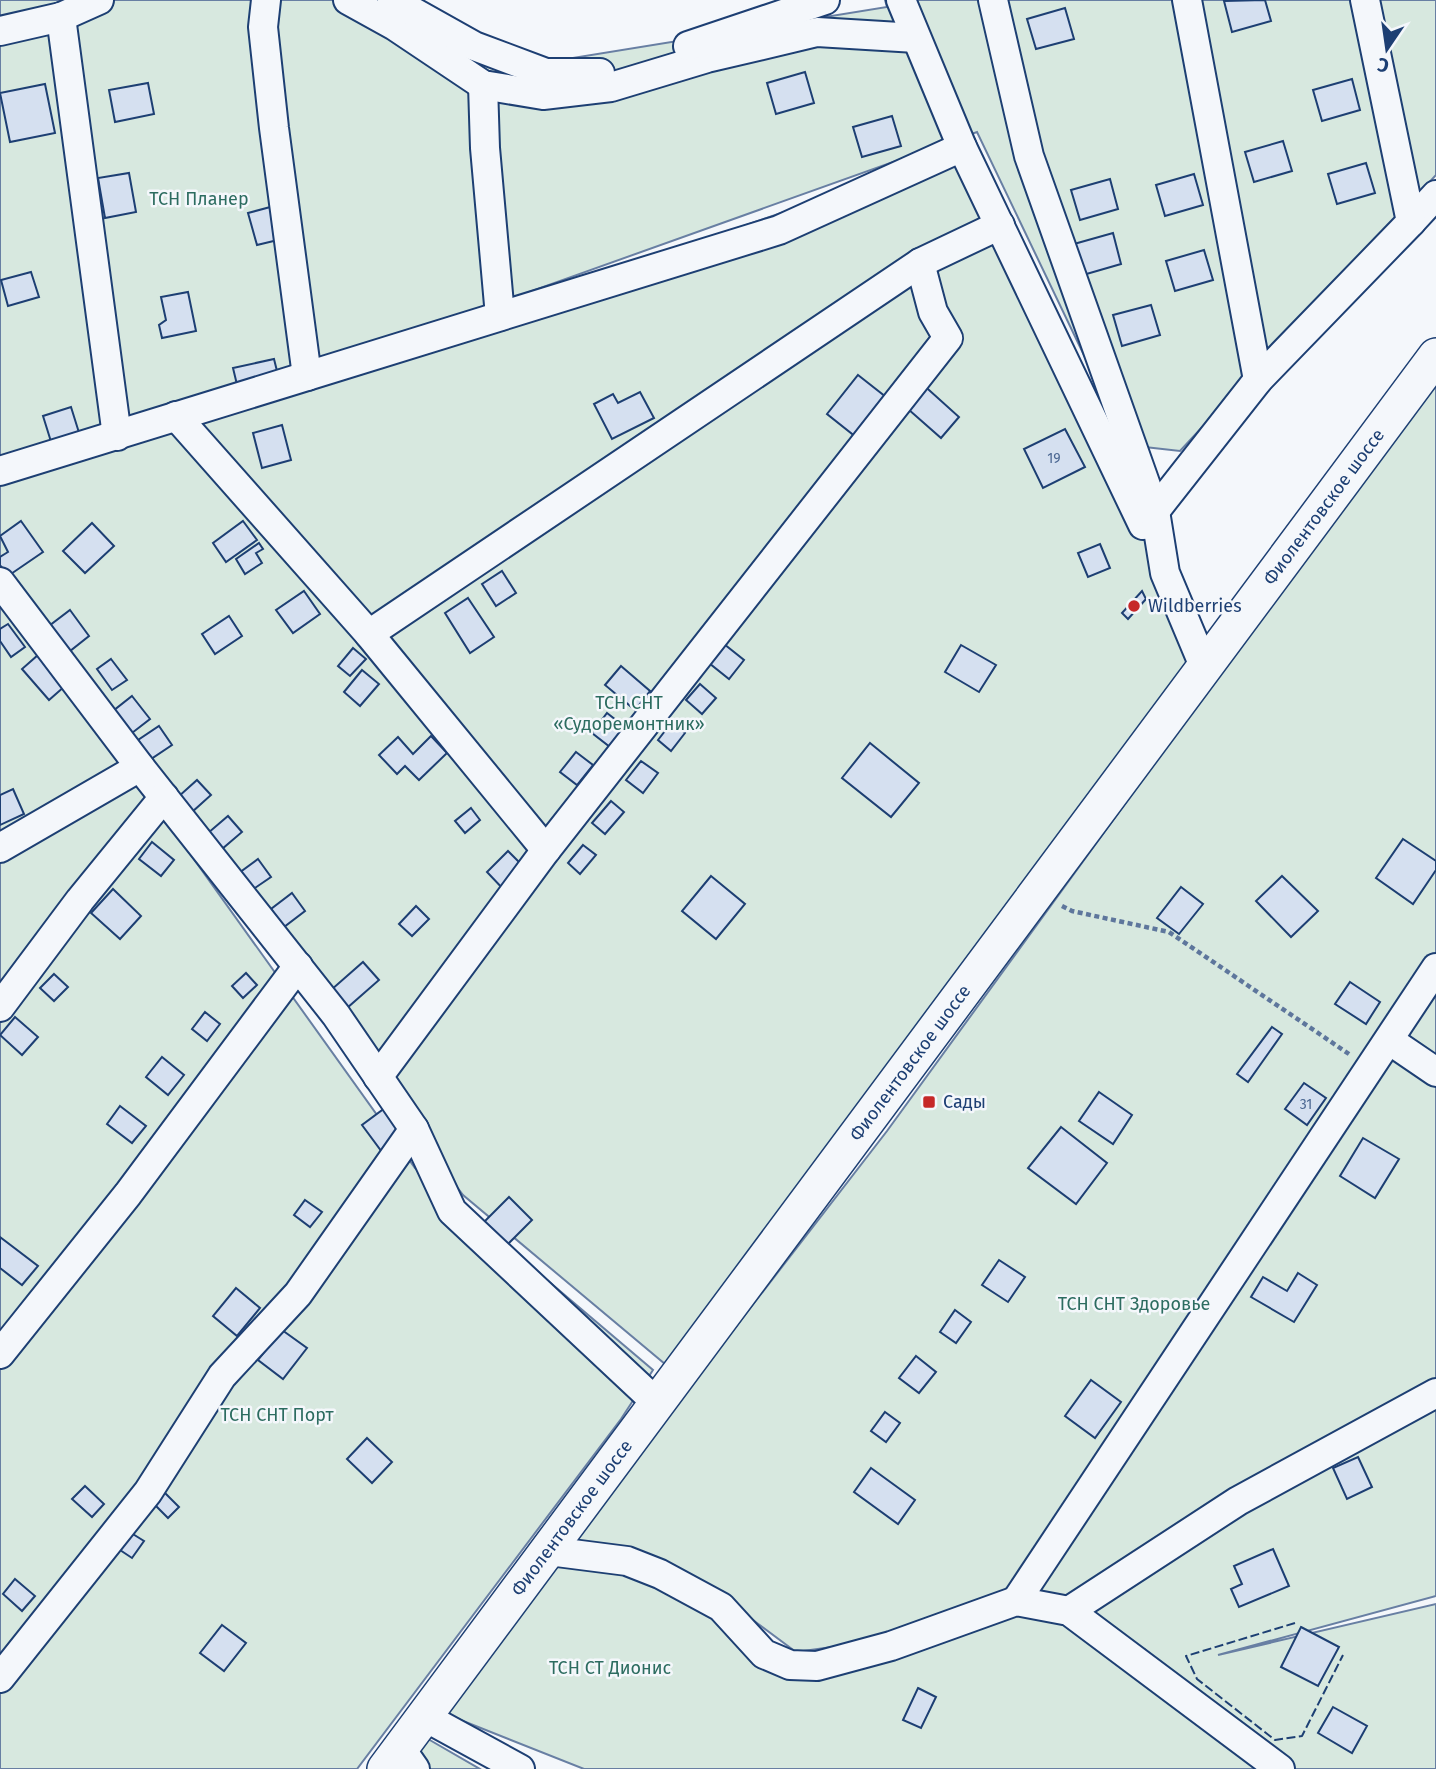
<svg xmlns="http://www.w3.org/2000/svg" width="1436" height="1769" font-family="'Fira Sans',sans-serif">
<rect width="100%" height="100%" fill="#f4f7fb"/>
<g fill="#d7e8df" stroke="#687fa3" stroke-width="2">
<path d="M 0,0 L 355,0 L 499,70 L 887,7 L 885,0 L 1436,0 L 1436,175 L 1180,451 L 1127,445 L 977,132 L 0,481 Z"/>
<path d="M 975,146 L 1209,641 L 665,1364 L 463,1195 L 0,578 L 0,483 Z"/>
<path d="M 1436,376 L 1436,1596 L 1218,1655 L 1436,1604 L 1436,1769 L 584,1769 L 443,1713 L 560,1560 L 649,1572 L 803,1680 L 1021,1613 L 1067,1621 L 1146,1650 L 1052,1595 L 1007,1595 L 861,1643 L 796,1652 L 730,1603 L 665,1564 L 564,1549 L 887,1131 Z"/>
<path d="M 0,595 L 168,823 L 415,1168 L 653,1370 L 621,1419 L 357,1769 L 0,1769 Z"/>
<path d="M 428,1739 L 480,1769 L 407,1769 Z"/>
</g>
<g fill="#d5e0f0" stroke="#1d3f73" stroke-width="2">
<path d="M 1265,0 L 1271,21 L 1232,32 L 1224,1 Z"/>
<path d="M 1065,8 L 1074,39 L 1036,49 L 1027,19 Z"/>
<path d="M 805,72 L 814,103 L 776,114 L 767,83 Z"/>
<path d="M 1352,79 L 1360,110 L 1322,121 L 1313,90 Z"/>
<path d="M 148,83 L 154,114 L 115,122 L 109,90 Z"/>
<path d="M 45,84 L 55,133 L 10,142 L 0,93 Z"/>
<path d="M 892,116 L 901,146 L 862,157 L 853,127 Z"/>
<path d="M 1283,141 L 1292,171 L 1254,182 L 1245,152 Z"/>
<path d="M 1366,163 L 1375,193 L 1337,204 L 1328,174 Z"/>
<path d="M 129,173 L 136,212 L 105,218 L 98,178 Z"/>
<path d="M 1194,174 L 1203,205 L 1165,216 L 1156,185 Z"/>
<path d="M 1110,179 L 1118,209 L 1080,220 L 1071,190 Z"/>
<path d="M 274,206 L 282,239 L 257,245 L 248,213 Z"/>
<path d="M 1113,233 L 1121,264 L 1083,275 L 1074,244 Z"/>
<path d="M 1204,250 L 1213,280 L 1175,291 L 1166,261 Z"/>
<path d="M 31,272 L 39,297 L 8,306 L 1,280 Z"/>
<path d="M 188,292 L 196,331 L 162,338 L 159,325 L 166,320 L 161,297 Z"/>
<path d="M 1151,305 L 1160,335 L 1122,346 L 1113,315 Z"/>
<path d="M 274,359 L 280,383 L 239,393 L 233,368 Z"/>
<path d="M 858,375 L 891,401 L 861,441 L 827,414 Z"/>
<path d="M 919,381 L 959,417 L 941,438 L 900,402 Z"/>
<path d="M 640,392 L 654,418 L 612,439 L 594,404 L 613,394 L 618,403 Z"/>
<path d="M 71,407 L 81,439 L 53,448 L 43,416 Z"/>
<path d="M 282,425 L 291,460 L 262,468 L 253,433 Z"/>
<path d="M 1065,429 L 1085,467 L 1043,488 L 1024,449 Z"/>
<path d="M 21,521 L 43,552 L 8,576 L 0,565 L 0,557 L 8,552 L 0,536 Z"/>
<path d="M 243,521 L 257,540 L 226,562 L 213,543 Z"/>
<path d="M 92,523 L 114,546 L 85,573 L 63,551 Z"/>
<path d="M 259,543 L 263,549 L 256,553 L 262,563 L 245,574 L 236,559 Z"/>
<path d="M 1100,544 L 1110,568 L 1088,577 L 1078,553 Z"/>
<path d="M 502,571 L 516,593 L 496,606 L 482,584 Z"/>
<path d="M 304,591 L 320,614 L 293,633 L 276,610 Z"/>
<path d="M 1142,591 L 1146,599 L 1128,619 L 1122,613 Z"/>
<path d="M 468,598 L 494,637 L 470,653 L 445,613 Z"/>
<path d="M 70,610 L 89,636 L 65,655 L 45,629 Z"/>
<path d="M 229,616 L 242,636 L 215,654 L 202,634 Z"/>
<path d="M 8,624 L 25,647 L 11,657 L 0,641 L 0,629 Z"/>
<path d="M 724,644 L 744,660 L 729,679 L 709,663 Z"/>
<path d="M 961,645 L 996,665 L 979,692 L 945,672 Z"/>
<path d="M 353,648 L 366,659 L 350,676 L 338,666 Z"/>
<path d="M 38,655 L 65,686 L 49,700 L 22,669 Z"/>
<path d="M 111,659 L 127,680 L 112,690 L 97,669 Z"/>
<path d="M 621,666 L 650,691 L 635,710 L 605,685 Z"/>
<path d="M 362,670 L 379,684 L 360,706 L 344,692 Z"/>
<path d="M 700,684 L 716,698 L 702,714 L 686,700 Z"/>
<path d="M 132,696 L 150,719 L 132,733 L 113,711 Z"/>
<path d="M 607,713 L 625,727 L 610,747 L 592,733 Z"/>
<path d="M 672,722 L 685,733 L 671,751 L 658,740 Z"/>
<path d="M 159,726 L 172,745 L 151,759 L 138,740 Z"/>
<path d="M 431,736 L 447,753 L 419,780 L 405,766 L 397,774 L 379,755 L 398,737 L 413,754 Z"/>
<path d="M 870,743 L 919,783 L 891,817 L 842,778 Z"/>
<path d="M 576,752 L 593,765 L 577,785 L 560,772 Z"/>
<path d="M 641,761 L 658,773 L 643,793 L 626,780 Z"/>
<path d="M 197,780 L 211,795 L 192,812 L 178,797 Z"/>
<path d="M 13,789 L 24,814 L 0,825 L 0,795 Z"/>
<path d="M 611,801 L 624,812 L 605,834 L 592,823 Z"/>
<path d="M 471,808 L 480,820 L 465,833 L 455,821 Z"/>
<path d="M 228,816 L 242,832 L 222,849 L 208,833 Z"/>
<path d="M 1403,839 L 1436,861 L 1436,870 L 1413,904 L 1376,878 Z"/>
<path d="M 152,842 L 174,860 L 161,876 L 139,859 Z"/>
<path d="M 583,845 L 596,855 L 580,874 L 568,863 Z"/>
<path d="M 508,851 L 527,870 L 506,892 L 487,872 Z"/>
<path d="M 258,859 L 271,877 L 252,890 L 239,873 Z"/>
<path d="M 711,876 L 745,904 L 716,939 L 682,911 Z"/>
<path d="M 1282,876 L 1318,911 L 1291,937 L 1256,901 Z"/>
<path d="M 1181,887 L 1203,904 L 1179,934 L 1157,918 Z"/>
<path d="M 113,889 L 141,916 L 120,939 L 91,913 Z"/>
<path d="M 292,893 L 305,911 L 284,927 L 271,909 Z"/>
<path d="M 416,906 L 429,919 L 412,936 L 399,924 Z"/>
<path d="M 363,962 L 379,980 L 347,1008 L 331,990 Z"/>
<path d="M 246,973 L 257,985 L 243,998 L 232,986 Z"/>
<path d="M 54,974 L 68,987 L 54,1001 L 40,988 Z"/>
<path d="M 1350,982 L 1380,1002 L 1366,1024 L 1335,1004 Z"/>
<path d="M 205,1012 L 220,1024 L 207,1041 L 192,1029 Z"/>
<path d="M 15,1017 L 38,1037 L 22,1055 L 0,1035 Z"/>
<path d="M 1272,1027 L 1282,1034 L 1248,1082 L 1237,1074 Z"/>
<path d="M 162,1057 L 184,1075 L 168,1095 L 146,1077 Z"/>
<path d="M 1304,1083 L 1326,1098 L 1307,1125 L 1285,1109 Z"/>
<path d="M 1099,1092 L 1132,1115 L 1113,1144 L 1079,1121 Z"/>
<path d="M 389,1105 L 409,1131 L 382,1152 L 362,1125 Z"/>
<path d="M 120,1106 L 146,1126 L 132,1143 L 107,1124 Z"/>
<path d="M 1061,1127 L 1107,1163 L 1076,1204 L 1028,1168 Z"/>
<path d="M 1363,1138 L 1399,1159 L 1375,1198 L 1340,1176 Z"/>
<path d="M 509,1197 L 532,1220 L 505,1247 L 482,1224 Z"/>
<path d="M 305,1200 L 322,1212 L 310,1227 L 294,1215 Z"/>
<path d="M 0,1237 L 38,1266 L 22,1285 L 0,1268 Z"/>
<path d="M 999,1260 L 1025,1277 L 1008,1302 L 982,1285 Z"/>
<path d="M 1298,1273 L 1317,1285 L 1294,1322 L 1251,1297 L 1263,1277 L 1287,1291 Z"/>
<path d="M 236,1288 L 260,1308 L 237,1336 L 213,1316 Z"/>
<path d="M 955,1310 L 971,1322 L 956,1343 L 940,1332 Z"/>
<path d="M 282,1330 L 307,1348 L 283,1379 L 258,1360 Z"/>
<path d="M 916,1356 L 936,1372 L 919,1393 L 899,1378 Z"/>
<path d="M 1091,1380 L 1121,1402 L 1095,1438 L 1065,1416 Z"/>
<path d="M 885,1412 L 900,1423 L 886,1442 L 871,1431 Z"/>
<path d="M 367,1438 L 392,1462 L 372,1483 L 347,1459 Z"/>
<path d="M 1358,1457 L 1372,1487 L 1347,1499 L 1333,1468 Z"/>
<path d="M 871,1468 L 915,1500 L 898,1524 L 854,1492 Z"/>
<path d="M 85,1486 L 104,1504 L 92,1517 L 72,1499 Z"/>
<path d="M 161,1489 L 179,1507 L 168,1518 L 150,1500 Z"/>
<path d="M 128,1531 L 144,1541 L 132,1558 L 117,1548 Z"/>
<path d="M 1273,1549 L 1289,1586 L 1239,1607 L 1231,1589 L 1242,1584 L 1234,1566 Z"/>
<path d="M 15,1579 L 35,1596 L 22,1611 L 3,1594 Z"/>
<path d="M 222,1625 L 246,1643 L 224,1671 L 200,1653 Z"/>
<path d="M 1301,1627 L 1339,1647 L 1318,1686 L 1281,1667 Z"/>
<path d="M 918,1688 L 936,1697 L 921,1728 L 903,1720 Z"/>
<path d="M 1333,1707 L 1367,1726 L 1352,1753 L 1318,1733 Z"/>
</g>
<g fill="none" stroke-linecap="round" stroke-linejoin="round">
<g stroke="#1d3f73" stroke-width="32">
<g id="minor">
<path d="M 266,0 L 263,27 L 274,128 L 307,376"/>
<path d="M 348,0 L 395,26 L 483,85 L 543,95 L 611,87 L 707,58 L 817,32 L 916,38"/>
<path d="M 392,0 L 474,46 L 546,73 L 600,73"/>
<path d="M 901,0 L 962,147 L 1143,525"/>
<path d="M 993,0 L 1029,156 L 1155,511 L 1165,573 L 1204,666"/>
<path d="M 1187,0 L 1258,380"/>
<path d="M 61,17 L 117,436"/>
<path d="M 0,31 L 61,17 L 99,0"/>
<path d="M 688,46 L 825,0"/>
<path d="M 483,85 L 485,148 L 500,316"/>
<path d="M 1411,222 L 1436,195"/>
<path d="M 176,416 L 369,634 L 546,850"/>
<path d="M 0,471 L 779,230 L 962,147"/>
<path d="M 1155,511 L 1258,380 L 1411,222 L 1365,0"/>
<path d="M 0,582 L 140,767 L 336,1015 L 414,1129 L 452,1211 L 658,1404"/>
<path d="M 369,634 L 920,263 L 1000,225"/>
<path d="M 0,848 L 140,767"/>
<path d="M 0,1007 L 80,900 L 164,797"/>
<path d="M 1389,1040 L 1436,1072"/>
<path d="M 378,1077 L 546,850 L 948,338 L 933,312 L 920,263"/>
<path d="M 0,1354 L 128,1194 L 298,966"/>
<path d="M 549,1551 L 627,1561 L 660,1574 L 721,1607 L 764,1654 L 790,1665 L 817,1666 L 891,1646 L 1016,1601 L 1069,1611 L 1280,1769"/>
<path d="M 1016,1601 L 1436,968"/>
<path d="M 1069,1611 L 1238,1501 L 1436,1393"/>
<path d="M 0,1678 L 148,1492 L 222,1376 L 298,1294 L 414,1129"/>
<path d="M 425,1717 L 520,1769"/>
<path d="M 401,1749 L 415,1769"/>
</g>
</g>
<g stroke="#1d3f73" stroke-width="38">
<g id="major">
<path id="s1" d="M 385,1769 L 1436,356"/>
</g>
</g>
<path stroke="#5e769c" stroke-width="4.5" stroke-dasharray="5 3.5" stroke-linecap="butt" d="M 1062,906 L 1072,911 L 1169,932 L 1349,1054"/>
<use href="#minor" stroke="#f4f7fb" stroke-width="28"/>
<use href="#major" stroke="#f4f7fb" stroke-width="35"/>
<path stroke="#1d3f73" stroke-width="2" stroke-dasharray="9 3.5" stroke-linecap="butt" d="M 1295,1623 L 1186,1656 L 1197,1679 L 1275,1740 L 1302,1736 L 1343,1655"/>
</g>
<g fill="#c62828" stroke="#f4f7fb" stroke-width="2.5">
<circle cx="1134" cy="606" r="7"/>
<rect x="922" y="1095" width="14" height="14" rx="3.5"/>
</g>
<g text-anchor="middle" stroke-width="5" stroke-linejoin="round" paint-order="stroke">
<g font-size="14" fill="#4b6792">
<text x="1054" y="463">19</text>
<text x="1306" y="1109">31</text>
</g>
<g font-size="18" fill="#2c6c60" stroke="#f4f7fb">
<text x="199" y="205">ТСН Планер</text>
<text x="629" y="709">ТСН СНТ<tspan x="629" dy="21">«Судоремонтник»</tspan></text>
<text x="1134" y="1310">ТСН СНТ Здоровье</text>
<text x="277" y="1421">ТСН СНТ Порт</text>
<text x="610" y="1674">ТСН СТ Дионис</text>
</g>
<g font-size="18" fill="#1d3f73" stroke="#f4f7fb">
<text dy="6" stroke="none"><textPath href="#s1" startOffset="1573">Фиолентовское шоссе</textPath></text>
<text dy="6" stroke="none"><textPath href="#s1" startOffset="880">Фиолентовское шоссе</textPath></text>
<text dy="6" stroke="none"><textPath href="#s1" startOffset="313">Фиолентовское шоссе</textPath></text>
</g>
<g font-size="18" fill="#1d3f73" stroke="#f4f7fb" text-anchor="start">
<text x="1148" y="612">Wildberries</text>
<text x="943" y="1108">Сады</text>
</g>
</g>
<g transform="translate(1387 49) rotate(193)" stroke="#f4f7fb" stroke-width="5" paint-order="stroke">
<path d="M0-5L12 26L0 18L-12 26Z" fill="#1d3f73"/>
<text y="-10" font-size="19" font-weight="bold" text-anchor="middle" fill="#1d3f73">С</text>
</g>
</svg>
